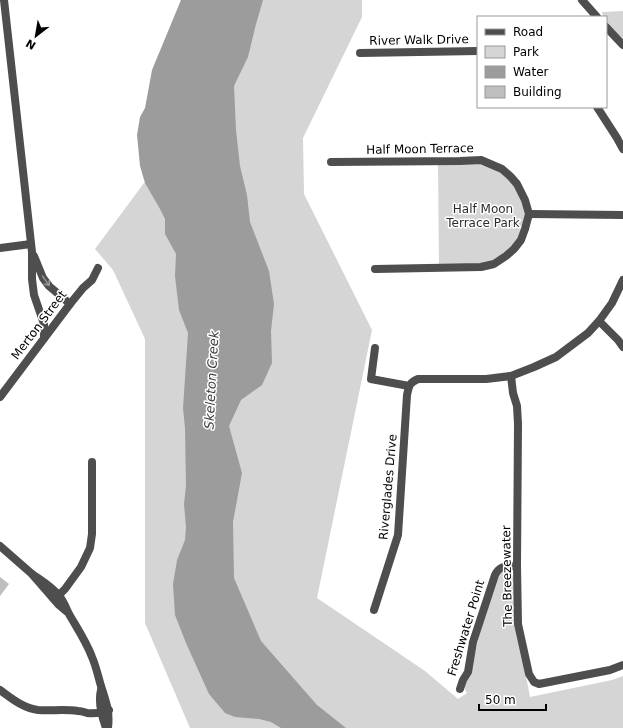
<svg xmlns="http://www.w3.org/2000/svg" width="623" height="728" font-family="'DejaVu Sans',sans-serif">
<rect width="100%" height="100%" fill="#fff"/>
<g fill="#d5d5d5">
<path d="M 217,0 L 362,0 L 362,17 L 303,138 L 304,194 L 372,330 L 317,598 L 425,671 L 458,699 L 467,693 L 465,690 L 465,685 L 471,671 L 479,635 L 498,575 L 503,571 L 509,572 L 514,577 L 516,624 L 530,697 L 612,680 L 623,676 L 623,728 L 190,728 L 145,623 L 145,339 L 113,270 L 95,249 L 144,183 L 196,143 Z"/>
<path d="M 623,11 L 623,39 L 606,22 L 606,17 L 603,17 L 602,12 Z"/>
<path d="M 481,160 L 510,176 L 529,214 L 521,240 L 494,264 L 439,268 L 438,161 Z"/>
</g>
<path fill="#9c9c9c" d="M 181,0 L 263,0 L 256,24 L 248,57 L 234,86 L 236,130 L 240,166 L 247,195 L 250,222 L 269,271 L 274,304 L 271,331 L 272,363 L 262,385 L 241,400 L 229,426 L 242,473 L 233,522 L 234,578 L 261,641 L 317,705 L 346,728 L 281,728 L 271,722 L 259,719 L 235,717 L 225,713 L 209,694 L 186,643 L 175,615 L 173,584 L 177,560 L 185,540 L 186,527 L 184,504 L 186,486 L 185,428 L 183,408 L 188,333 L 179,310 L 175,276 L 176,254 L 165,234 L 165,219 L 160,209 L 145,183 L 140,166 L 137,135 L 140,117 L 145,108 L 152,70 Z"/>
<path fill="#bebebe" d="M 0,577 L 9,584 L 0,596 Z"/>
<g fill="none" stroke-linecap="round" stroke-linejoin="round">
<g stroke="#4e4e4e" stroke-width="8">
<path d="M 582,0 L 597,17"/>
<path d="M 606,27 L 623,45"/>
<path d="M 360,53 L 478,51"/>
<path d="M 597,107 L 617,138 L 623,149"/>
<path d="M 331,162 L 460,161 L 481,160 L 502,169 L 510,176 L 517,184 L 525,200 L 529,214 L 525,229 L 521,240 L 514,249 L 506,256 L 494,264 L 481,267 L 375,269"/>
<path d="M 529,214 L 623,215"/>
<path d="M 0,248 L 31,244"/>
<path d="M 70,304 L 83,288 L 92,280 L 98,268"/>
<path d="M 599,321 L 618,340 L 623,347"/>
<path d="M 375,348 L 371,379 L 409,386"/>
<path d="M 511,376 L 513,393 L 517,406 L 518,424 L 517,566 L 518,624 L 529,674 L 534,682 L 539,684 L 610,670 L 623,665"/>
<path d="M 0,546 L 32,574 L 59,605 L 66,611"/>
<path d="M 32,574 C 42,581 53,587 60,597 C 64,602 66,608 69,614 C 77,628 86,641 92,657 C 96,666 98,676 101,686 C 106,702 110,711 108,728"/>
<path d="M 52,597 L 61,593 L 65,589 L 81,567 L 90,548 L 92,534 L 92,462"/>
<path d="M 374,610 L 398,535 L 407,395 C 409,386 409,383 418,379 L 486,379 L 511,376 L 534,367 L 556,357 L 588,333 L 599,321 L 612,303 L 623,280"/>
<path d="M 460,689 L 463,680 L 468,672 L 473,642 L 495,575 C 500,565 507,566 517,566"/>
<path d="M 0,690 C 11,698 23,708 38,710 C 51,711 65,709 78,711 C 82,711 84,712 87,713 C 95,714 101,713 109,710"/>
<path d="M 101,690 C 98,702 102,717 106,728"/>
</g>
<g stroke="#4e4e4e" stroke-width="8">
<path d="M 4,0 L 32,252 L 32,279 L 34,295 L 44,324 L 44,338"/>
<path d="M 0,397 L 70,304 L 49,286 L 43,278 L 34,256"/>
</g>
</g>
<defs><path id="oneway-shaft" d="M-6 0H5M1.5-3L5.5 0L1.5 3" fill="none" stroke-width="1.6" stroke-linecap="round" stroke-linejoin="round"/></defs>
<use stroke="#959595" href="#oneway-shaft" transform="translate(46 281) rotate(55)"/>
<g text-anchor="middle" stroke-width="3" stroke-linejoin="round" paint-order="stroke">
<g font-size="12" fill="#000" stroke="#fff">
<text transform="translate(419 40) rotate(-1)" y="4">River Walk Drive</text>
<text transform="translate(420 149) rotate(-1)" y="4">Half Moon Terrace</text>
<text transform="translate(39 325) rotate(-53)" y="4">Merton Street</text>
<text transform="translate(388 487) rotate(-85)" y="4">Riverglades Drive</text>
<text transform="translate(507 576) rotate(-91)" y="4">The Breezewater</text>
<text transform="translate(466 628) rotate(-73)" y="4">Freshwater Point</text>
</g>
<g font-size="12" fill="#2c2c2c" stroke="#fff">
<text x="483" y="213">Half Moon<tspan x="483" dy="14">Terrace Park</tspan></text>
</g>
<g font-size="13" font-style="italic" fill="#3d3d3d" stroke="#fff">
<text transform="translate(211 380) rotate(-87)" y="5">Skeleton Creek</text>
</g>
</g>
<rect x="477" y="16" width="130" height="92" fill="#ffffff" stroke="#999999"/>
<rect x="485" y="29" width="20" height="6" fill="#4e4e4e" stroke="#999999"/>
<text x="513" y="36" font-size="12" fill="#000000">Road</text>
<rect x="485" y="46" width="20" height="12" fill="#d5d5d5" stroke="#999999"/>
<text x="513" y="56" font-size="12" fill="#000000">Park</text>
<rect x="485" y="66" width="20" height="12" fill="#9c9c9c" stroke="#999999"/>
<text x="513" y="76" font-size="12" fill="#000000">Water</text>
<rect x="485" y="86" width="20" height="12" fill="#bebebe" stroke="#999999"/>
<text x="513" y="96" font-size="12" fill="#000000">Building</text>
<g transform="translate(36 36) rotate(211)" stroke="#ffffff" stroke-width="3" paint-order="stroke">
<path d="M0-3L7 15L0 10L-7 15Z" fill="#000000"/>
<text y="-6" font-size="11" font-weight="bold" text-anchor="middle" fill="#000000">N</text>
</g>
<path d="M479 704v6h67v-6" fill="none" stroke="#000000" stroke-width="2"/>
<text x="485" y="704" font-size="12" fill="#000000" stroke="#ffffff" stroke-width="3" paint-order="stroke">50 m</text>
</svg>
